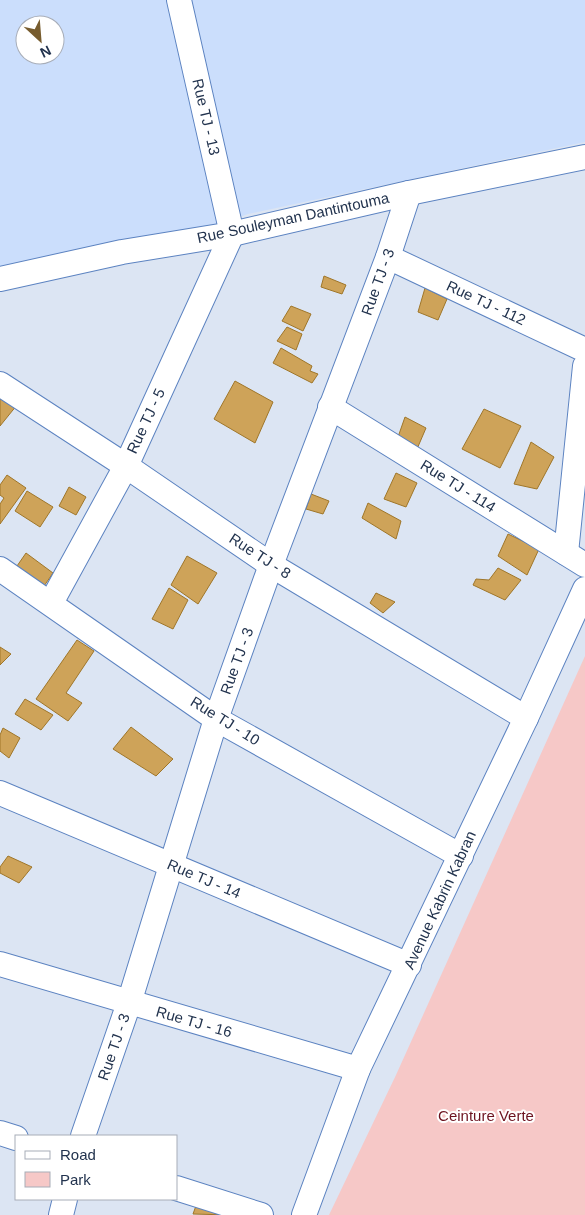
<svg xmlns="http://www.w3.org/2000/svg" width="585" height="1215" font-family="Arial,sans-serif">
<rect width="100%" height="100%" fill="#dce5f3"/>
<path fill="#cbdefc" fill-rule="evenodd" d="M 0,0 L 585,0 L 585,142 L 248,214 L 208,228 L 0,271 ZM 25,25 L 55,25 L 55,55 L 25,55 Z"/>
<path fill="#f6c8c7" d="M 585,656 L 585,1215 L 329,1215 L 396,1075 Z"/>
<g fill="#cea359" stroke="#9f7629">
<path d="M 324,276 L 346,285 L 342,294 L 321,287 Z"/>
<path d="M 425,288 L 447,299 L 438,320 L 418,312 Z"/>
<path d="M 291,306 L 311,314 L 303,331 L 282,321 Z"/>
<path d="M 287,327 L 302,334 L 296,350 L 277,341 Z"/>
<path d="M 281,348 L 312,366 L 310,371 L 318,374 L 312,383 L 273,363 Z"/>
<path d="M 235,381 L 273,402 L 255,443 L 214,419 Z"/>
<path d="M 0,397 L 17,405 L 0,426 Z"/>
<path d="M 484,409 L 521,426 L 500,468 L 462,449 Z"/>
<path d="M 405,417 L 426,428 L 417,449 L 398,437 Z"/>
<path d="M 531,442 L 554,457 L 537,489 L 514,484 Z"/>
<path d="M 396,473 L 417,483 L 406,507 L 384,499 Z"/>
<path d="M 7,475 L 26,488 L 0,524 L 0,504 L 4,498 L 0,495 L 0,485 Z"/>
<path d="M 69,487 L 86,497 L 76,515 L 59,506 Z"/>
<path d="M 27,491 L 53,507 L 40,527 L 15,511 Z"/>
<path d="M 311,494 L 329,501 L 323,514 L 306,509 Z"/>
<path d="M 368,503 L 401,521 L 396,539 L 362,518 Z"/>
<path d="M 508,534 L 539,549 L 527,575 L 498,556 Z"/>
<path d="M 26,553 L 53,573 L 44,586 L 17,566 Z"/>
<path d="M 187,556 L 217,573 L 198,604 L 171,585 Z"/>
<path d="M 498,568 L 521,580 L 505,600 L 473,585 L 476,579 L 489,580 Z"/>
<path d="M 169,588 L 188,600 L 173,629 L 152,619 Z"/>
<path d="M 376,593 L 395,602 L 383,613 L 370,603 Z"/>
<path d="M 77,640 L 94,651 L 66,693 L 82,703 L 68,721 L 36,699 Z"/>
<path d="M 0,647 L 11,654 L 0,665 Z"/>
<path d="M 25,699 L 53,715 L 41,730 L 15,714 Z"/>
<path d="M 131,727 L 173,759 L 156,776 L 113,749 Z"/>
<path d="M 3,728 L 20,738 L 9,758 L 0,751 L 0,735 Z"/>
<path d="M 8,856 L 32,867 L 19,883 L 0,873 L 0,867 Z"/>
<path d="M 197,1203 L 230,1215 L 193,1214 Z"/>
</g>
<g fill="none" stroke-linecap="round" stroke-linejoin="round">
<g stroke="#5c83c1" stroke-width="26">
<g id="minor">
<path d="M 388,257 L 585,350"/>
<path d="M 0,279 L 122,252 L 232,234 L 409,193 L 585,157"/>
<path d="M 0,384 L 126,466 L 271,565 L 526,718"/>
<path d="M 330,407 L 585,565"/>
<path d="M 566,553 L 585,366"/>
<path d="M 0,569 L 216,719 L 461,856"/>
<path d="M 51,603 L 126,466 L 232,234 L 179,0"/>
<path d="M 0,793 L 409,965"/>
<path d="M 0,964 L 358,1069"/>
<path d="M 0,1133 L 16,1138"/>
<path d="M 83,1136 L 129,1003 L 216,719 L 271,565 L 388,257 L 409,193"/>
<path d="M 176,1188 L 261,1215"/>
<path d="M 61,1215 L 65,1199"/>
<path d="M 304,1215 L 358,1069 L 526,718 L 585,589"/>
</g>
</g>
<use href="#minor" stroke="#fff" stroke-width="24"/>
</g>
<g text-anchor="middle" stroke-width="4" stroke-linejoin="round" paint-order="stroke">
<g font-size="15" fill="#22334e" stroke="#fff">
<text transform="translate(206 117) rotate(77)" y="5">Rue TJ - 13</text>
<text transform="translate(293 218) rotate(-12)" y="5">Rue Souleyman Dantintouma</text>
<text transform="translate(378 282) rotate(-70)" y="5">Rue TJ - 3</text>
<text transform="translate(486 303) rotate(25)" y="5">Rue TJ - 112</text>
<text transform="translate(146 421) rotate(-65)" y="5">Rue TJ - 5</text>
<text transform="translate(458 486) rotate(32)" y="5">Rue TJ - 114</text>
<text transform="translate(260 556) rotate(33)" y="5">Rue TJ - 8</text>
<text transform="translate(237 661) rotate(-70)" y="5">Rue TJ - 3</text>
<text transform="translate(225 721) rotate(32)" y="5">Rue TJ - 10</text>
<text transform="translate(204 879) rotate(23)" y="5">Rue TJ - 14</text>
<text transform="translate(440 900) rotate(-65)" y="5">Avenue Kabrin Kabran</text>
<text transform="translate(194 1022) rotate(16)" y="5">Rue TJ - 16</text>
<text transform="translate(114 1047) rotate(-71)" y="5">Rue TJ - 3</text>
</g>
<g font-size="15" fill="#6d1320" stroke="#fff">
<text x="486" y="1121">Ceinture Verte</text>
</g>
</g>
<rect x="15" y="1135" width="162" height="65" fill="#ffffff" stroke="#a7adb8"/>
<rect x="25" y="1151" width="25" height="8" fill="#ffffff" stroke="#a7adb8"/>
<text x="60" y="1160" font-size="15" fill="#22334e">Road</text>
<rect x="25" y="1172" width="25" height="15" fill="#f6c8c7" stroke="#a7adb8"/>
<text x="60" y="1185" font-size="15" fill="#22334e">Park</text>
<g transform="translate(40 40) rotate(154)"><circle r="24" fill="#ffffff" stroke="#a7adb8"/>
<path d="M0-4L9 19L0 12L-9 19Z" fill="#775c2e"/>
<text y="-8" font-size="14" font-weight="bold" text-anchor="middle" fill="#22334e">N</text>
</g>
</svg>
